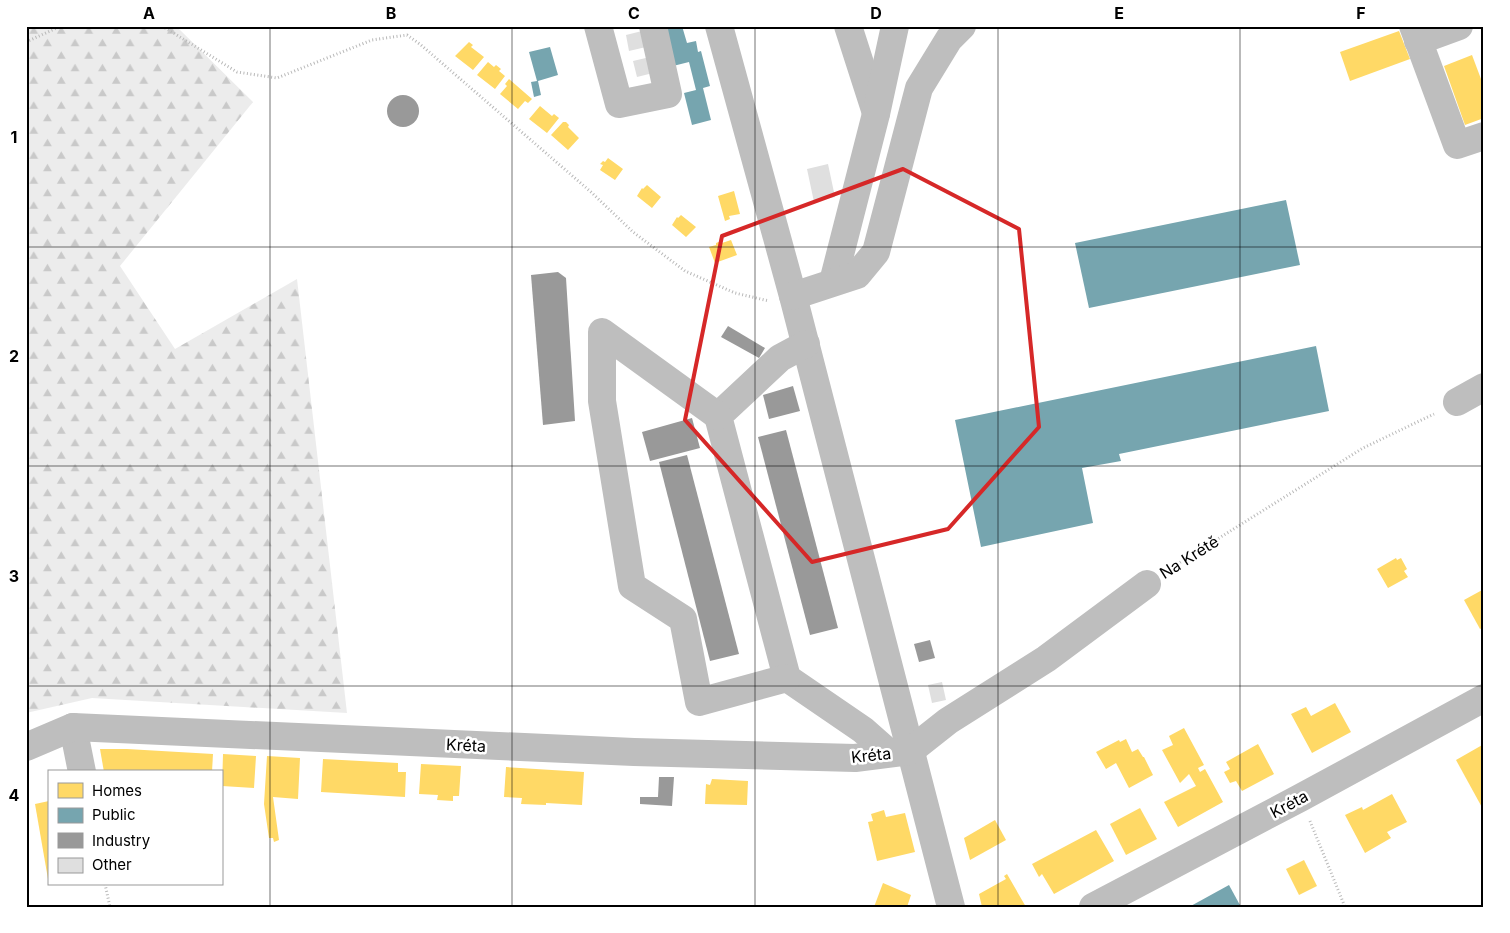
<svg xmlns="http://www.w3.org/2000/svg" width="1510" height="933" font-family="Inter,sans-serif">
<defs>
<pattern id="forest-firs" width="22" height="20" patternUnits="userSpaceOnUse" patternTransform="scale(1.25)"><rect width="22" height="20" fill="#ececec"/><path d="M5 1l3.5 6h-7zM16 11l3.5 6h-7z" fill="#c9c9c9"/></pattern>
</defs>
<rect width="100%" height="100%" fill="#fff"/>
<path fill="url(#forest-firs)" d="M 26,26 L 176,26 L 253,102 L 120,266 L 175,349 L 297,279 L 347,713 L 92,698 L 26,713 Z"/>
<g fill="#ffd966">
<path d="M 1399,31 L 1410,59 L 1350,81 L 1340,52 Z"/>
<path d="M 469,42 L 473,45 L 471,47 L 484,57 L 473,70 L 455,56 Z"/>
<path d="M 1472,55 L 1484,87 L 1484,118 L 1465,125 L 1444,66 Z"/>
<path d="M 488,62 L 494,67 L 496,65 L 501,69 L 499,71 L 505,76 L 495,89 L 477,75 Z"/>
<path d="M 509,79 L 532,99 L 528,103 L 525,101 L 518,109 L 500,94 L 507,86 L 505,84 Z"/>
<path d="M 540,106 L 552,116 L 554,114 L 559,118 L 547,133 L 529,119 Z"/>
<path d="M 563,122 L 566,122 L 569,125 L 568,127 L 579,138 L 568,150 L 551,135 Z"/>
<path d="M 608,158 L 623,169 L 615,180 L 600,170 L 603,165 L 600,164 L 603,161 L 605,162 Z"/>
<path d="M 647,185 L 661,197 L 652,208 L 637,196 L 642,188 L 643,189 Z"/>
<path d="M 734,191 L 740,214 L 729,216 L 730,219 L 725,221 L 718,196 Z"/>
<path d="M 681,215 L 696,227 L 686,237 L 672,225 L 677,217 L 678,218 Z"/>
<path d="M 731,240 L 737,255 L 715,263 L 709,247 L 716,245 L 716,243 L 721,241 L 722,243 Z"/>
<path d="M 1396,558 L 1397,560 L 1401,558 L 1407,569 L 1404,571 L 1408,577 L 1388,588 L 1377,569 Z"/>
<path d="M 1484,589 L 1484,627 L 1480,629 L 1464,600 Z"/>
<path d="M 1335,703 L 1351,732 L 1312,753 L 1291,714 L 1306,707 L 1311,716 Z"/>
<path d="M 1184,728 L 1204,765 L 1198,768 L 1200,772 L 1205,769 L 1223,802 L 1178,827 L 1164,802 L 1196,786 L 1189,774 L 1180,783 L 1162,750 L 1173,745 L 1169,736 Z"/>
<path d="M 1126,739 L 1132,752 L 1138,749 L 1143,757 L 1144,757 L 1153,775 L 1129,788 L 1116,763 L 1106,769 L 1096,752 L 1119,740 L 1120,742 Z"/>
<path d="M 1258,744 L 1274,774 L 1242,791 L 1236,781 L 1230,783 L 1224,772 L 1230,769 L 1226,762 Z"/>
<path d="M 1484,744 L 1484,811 L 1456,760 Z"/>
<path d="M 100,749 L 127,749 L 213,754 L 212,772 L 104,772 Z"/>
<path d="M 223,754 L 256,756 L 254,788 L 222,786 Z"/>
<path d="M 267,756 L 300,758 L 298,799 L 273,797 L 279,840 L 274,842 L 273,838 L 269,838 L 264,804 Z"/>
<path d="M 323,759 L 398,763 L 398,772 L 406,772 L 405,797 L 321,792 Z"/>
<path d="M 421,764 L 461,766 L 459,796 L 453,796 L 453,801 L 437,800 L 438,795 L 419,794 Z"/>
<path d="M 506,767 L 584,772 L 582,805 L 546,803 L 546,805 L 521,804 L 522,798 L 504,797 Z"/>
<path d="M 712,779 L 748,781 L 747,805 L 705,804 L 706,784 L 710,785 Z"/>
<path d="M 1392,794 L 1407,822 L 1387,832 L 1391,838 L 1365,853 L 1345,815 L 1362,807 L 1363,810 Z"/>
<path d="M 49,801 L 49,879 L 48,879 L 35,804 Z"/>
<path d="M 1140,808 L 1157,839 L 1126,855 L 1110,824 Z"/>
<path d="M 884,810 L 886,817 L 905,813 L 915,852 L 877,861 L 868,822 L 873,821 L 871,814 Z"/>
<path d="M 995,820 L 1006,840 L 970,860 L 964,838 Z"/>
<path d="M 1096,830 L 1114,861 L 1054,894 L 1042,874 L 1039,877 L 1032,864 Z"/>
<path d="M 1304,860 L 1317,886 L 1299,895 L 1286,869 Z"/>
<path d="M 1007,874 L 1026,907 L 982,907 L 979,894 L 1006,879 L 1004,876 Z"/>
<path d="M 883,883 L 911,895 L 907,907 L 874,907 Z"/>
</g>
<g fill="#76a5af">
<path d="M 663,26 L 682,26 L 687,43 L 696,41 L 698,52 L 701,51 L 710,86 L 703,88 L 711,120 L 692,125 L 684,93 L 696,90 L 689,62 L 673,66 Z"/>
<path d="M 550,47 L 558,75 L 538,81 L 541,95 L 534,97 L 531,82 L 537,81 L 529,52 Z"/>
<path d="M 1286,200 L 1300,265 L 1089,308 L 1075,243 Z"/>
<path d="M 1316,346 L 1329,411 L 1119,454 L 1121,461 L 1082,468 L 1093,523 L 981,547 L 955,420 Z"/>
<path d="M 1229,885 L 1241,907 L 1189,907 Z"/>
</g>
<g fill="#999">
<circle cx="403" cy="111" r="16"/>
<path d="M 558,272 L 566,278 L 575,421 L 543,425 L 531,275 Z"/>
<path d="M 728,326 L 765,348 L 759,358 L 721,337 Z"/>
<path d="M 793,386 L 800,411 L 769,419 L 763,395 Z"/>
<path d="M 692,418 L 700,448 L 650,461 L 642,432 Z"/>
<path d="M 786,430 L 838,628 L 810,635 L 758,437 Z"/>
<path d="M 687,455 L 739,654 L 710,661 L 659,462 Z"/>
<path d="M 930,640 L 935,658 L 919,662 L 914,644 Z"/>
<path d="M 659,777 L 674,777 L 672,806 L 640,804 L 640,797 L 658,797 Z"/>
</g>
<g fill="#dfdfdf">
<path d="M 642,31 L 646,47 L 629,51 L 626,35 Z"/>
<path d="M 650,57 L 653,73 L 637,77 L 633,61 Z"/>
<path d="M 828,164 L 835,197 L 814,202 L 807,169 Z"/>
<path d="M 942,682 L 946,700 L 932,703 L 928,685 Z"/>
</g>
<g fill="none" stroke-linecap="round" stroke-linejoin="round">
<g stroke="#b9b9b9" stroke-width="3" stroke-dasharray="1 2.5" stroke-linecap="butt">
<path d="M 162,26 L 237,72 L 277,78 L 372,40 L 407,35 L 421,45 L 591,192 L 633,232 L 685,271 L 735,293 L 769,301"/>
<path d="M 26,42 L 61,26"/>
<path d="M 1168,570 L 1363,448 L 1434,414"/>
<path d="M 1310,821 L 1345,907"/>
<path d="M 105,884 L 110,907"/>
</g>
<g stroke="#bebebe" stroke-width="28">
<path d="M 598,26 L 619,104 L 668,94 L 653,26"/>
<path d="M 719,26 L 793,296 L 951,907"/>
<path d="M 848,26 L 876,113"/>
<path d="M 1413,26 L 1457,145 L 1484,136"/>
<path d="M 1418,41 L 1459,26"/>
<path d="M 833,282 L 876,114 L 895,26"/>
<path d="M 793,296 L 857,275 L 876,252 L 919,88 L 949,39 L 962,26"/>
<path d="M 806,344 L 780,358 L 718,416 L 787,678 L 863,730 L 889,753"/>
<path d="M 1457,402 L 1484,387"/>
<path d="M 718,416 L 602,332 L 602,401 L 632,586 L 683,619 L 699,702 L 787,678"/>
<path d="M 73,727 L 82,772"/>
<path d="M 26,747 L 73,727 L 634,752 L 855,758 L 910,751 L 948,721 L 1046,659 L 1147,584"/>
<path d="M 1093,907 L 1300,798 L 1484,698"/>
</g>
</g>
<path fill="none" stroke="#d62828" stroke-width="4" stroke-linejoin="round" d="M 903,169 L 1019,229 L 1039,427 L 948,529 L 812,562 L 685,420 L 722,236 Z"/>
<path fill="none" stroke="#000" stroke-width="1" stroke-opacity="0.55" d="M 270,26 L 270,907M 512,26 L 512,907M 755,26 L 755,907M 998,26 L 998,907M 1240,26 L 1240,907M 26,247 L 1484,247M 26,466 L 1484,466M 26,686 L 1484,686"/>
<g text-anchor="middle" stroke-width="5" stroke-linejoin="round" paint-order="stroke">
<g font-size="16" fill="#000" stroke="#fff">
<text transform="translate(1189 557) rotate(-32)" y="6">Na Krétě</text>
<text transform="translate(466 745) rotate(3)" y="6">Kréta</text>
<text transform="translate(871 755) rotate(-6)" y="6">Kréta</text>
<text transform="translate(1289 804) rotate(-28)" y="6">Kréta</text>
</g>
</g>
<rect width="1510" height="933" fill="none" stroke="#ffffff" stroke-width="55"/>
<rect x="48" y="770" width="175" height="115" fill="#ffffff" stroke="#999999"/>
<rect x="58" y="783" width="25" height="15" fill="#ffd966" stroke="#999999"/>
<text x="92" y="796" font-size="15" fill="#000000">Homes</text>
<rect x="58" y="808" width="25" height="15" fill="#76a5af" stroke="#999999"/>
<text x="92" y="820" font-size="15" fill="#000000">Public</text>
<rect x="58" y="833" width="25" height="15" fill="#999999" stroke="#999999"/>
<text x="92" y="846" font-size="15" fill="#000000">Industry</text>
<rect x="58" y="858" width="25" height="15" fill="#dfdfdf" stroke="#999999"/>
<text x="92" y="870" font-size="15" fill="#000000">Other</text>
<rect x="28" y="28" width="1454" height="878" fill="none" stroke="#000" stroke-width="2"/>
<g font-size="16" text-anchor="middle" font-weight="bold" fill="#000">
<text x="149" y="19">A</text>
<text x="391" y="19">B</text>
<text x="634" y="19">C</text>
<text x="876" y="19">D</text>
<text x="1119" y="19">E</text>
<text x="1361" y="19">F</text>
<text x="14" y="143">1</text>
<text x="14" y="362">2</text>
<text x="14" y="582">3</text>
<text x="14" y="801">4</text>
</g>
</svg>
